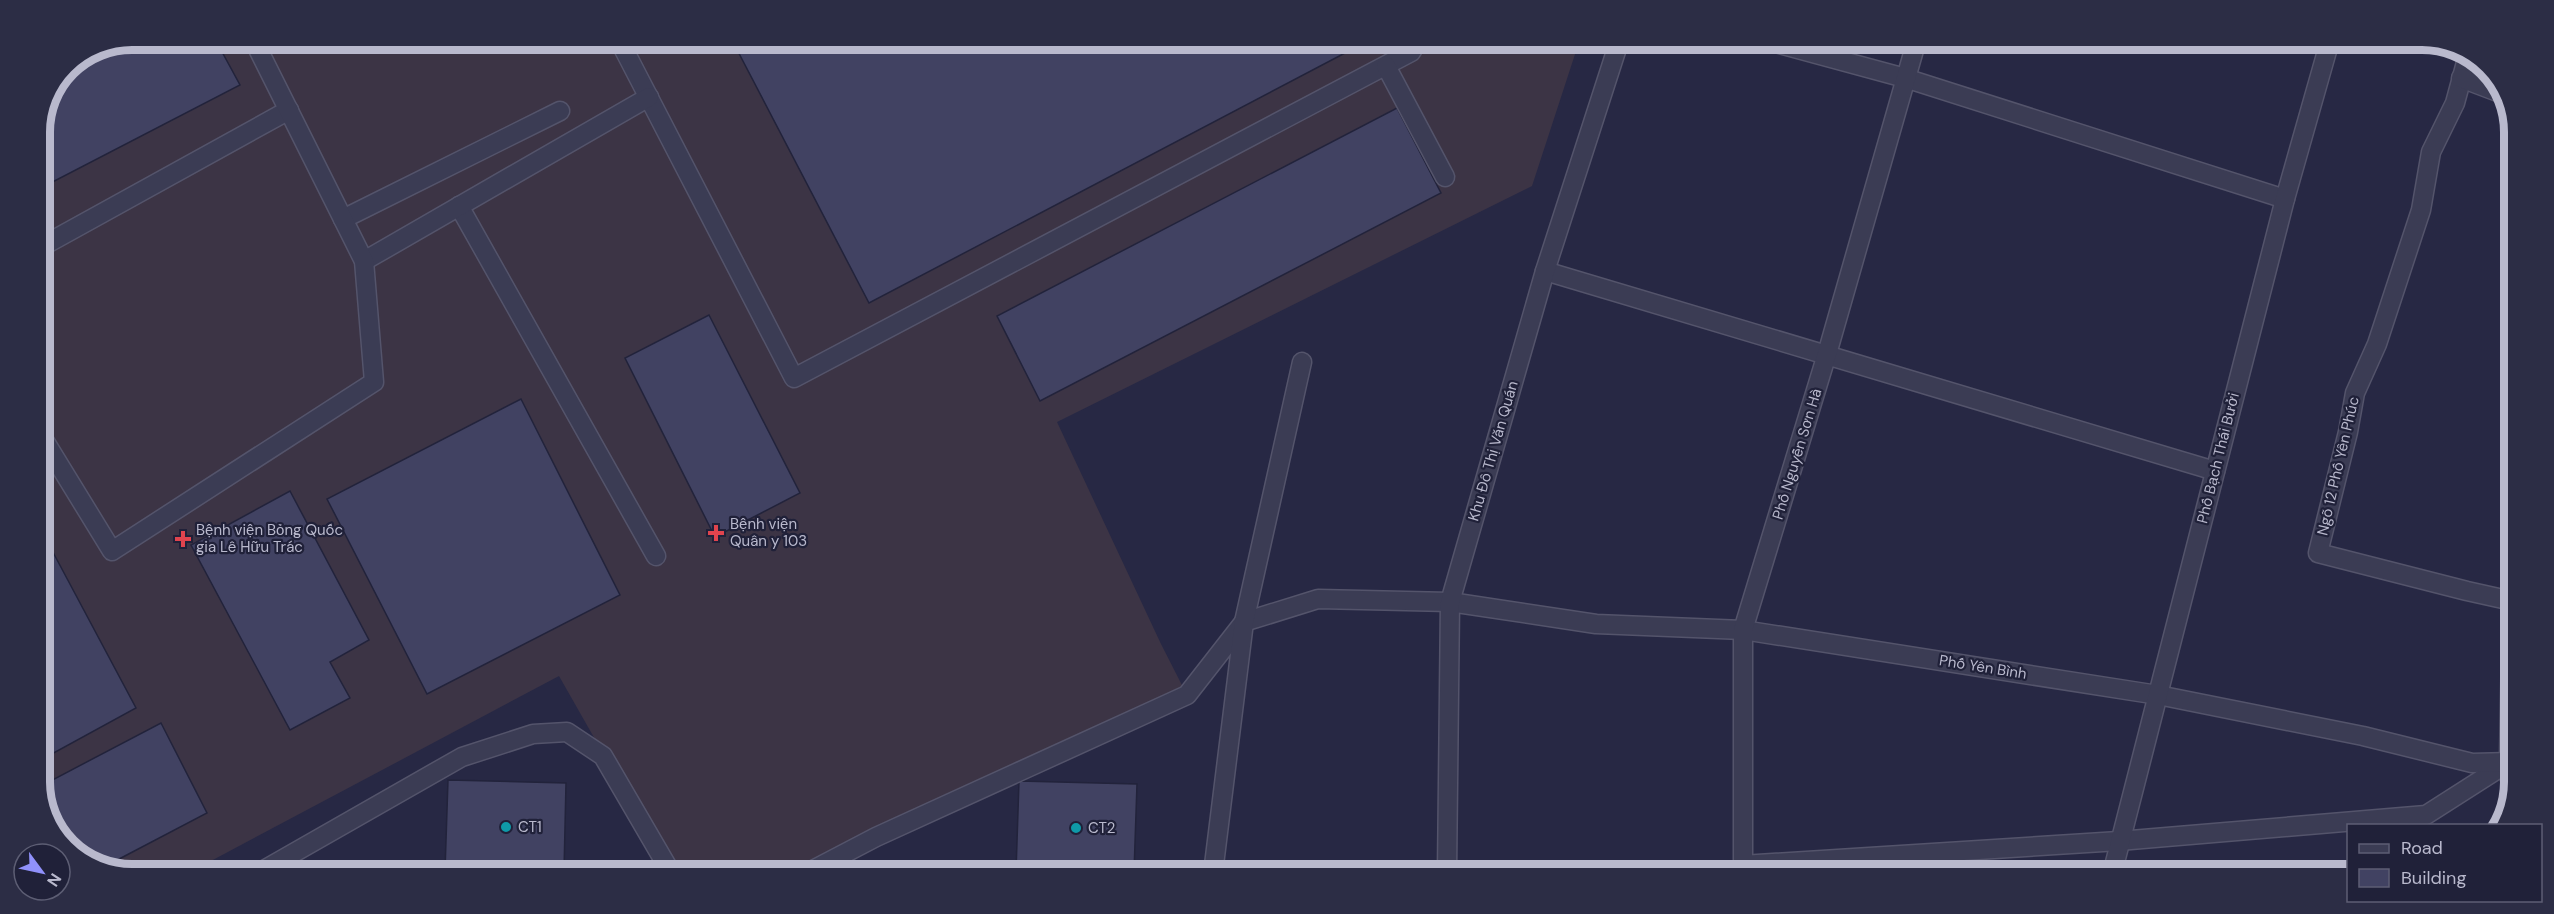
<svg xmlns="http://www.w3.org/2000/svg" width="2554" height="914" font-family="'DM Sans',sans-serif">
<rect width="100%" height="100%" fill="#272844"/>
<path fill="#3c3445" d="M 131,39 L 1579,42 L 1532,186 L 1057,422 L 1161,644 L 1187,695 L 809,872 L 670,871 L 559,676 L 194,870 L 102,870 L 58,839 L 39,789 L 39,125 L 66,66 Z"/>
<g fill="#414262" stroke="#22233b" stroke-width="1.5">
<path d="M 131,39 L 215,39 L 240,85 L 39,189 L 39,125 L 66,66 Z"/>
<path d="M 732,40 L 1366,42 L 869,303 Z"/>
<path d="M 1397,108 L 1441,193 L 1040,401 L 997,316 Z"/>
<path d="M 709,315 L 800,493 L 715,537 L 625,358 Z"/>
<path d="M 521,399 L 620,595 L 427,694 L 327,499 Z"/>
<path d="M 290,491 L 369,640 L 330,662 L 350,698 L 290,730 L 191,545 Z"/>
<path d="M 39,526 L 136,708 L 39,761 Z"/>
<path d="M 161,723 L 207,813 L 100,869 L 58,839 L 39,787 Z"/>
<path d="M 448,780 L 566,783 L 564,871 L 445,871 Z"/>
<path d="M 1019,781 L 1137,784 L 1134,872 L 1016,872 Z"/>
</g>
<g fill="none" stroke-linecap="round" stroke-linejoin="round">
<g stroke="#54546b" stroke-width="21">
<g id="minor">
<path d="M 619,40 L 794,378 L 1411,52 L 1417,42"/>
<path d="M 1772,42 L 1905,78 L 2285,199"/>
<path d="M 2468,55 L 2455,103 L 2431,152 L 2421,210 L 2377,344 L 2355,393 L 2348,432 L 2318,553 L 2467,591 L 2512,601"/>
<path d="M 1386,66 L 1445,177"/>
<path d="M 2461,78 L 2503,94"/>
<path d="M 459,206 L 656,556"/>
<path d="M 343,219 L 560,111"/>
<path d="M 39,248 L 289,110"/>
<path d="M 364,261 L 649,97"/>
<path d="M 1545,271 L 2215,471"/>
<path d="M 39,432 L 112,551 L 374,382 L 364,261 L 253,39"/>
<path d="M 2510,780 L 2509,762 L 2511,649"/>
<path d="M 1742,865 L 2119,841 L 2426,815 L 2509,762"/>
<path d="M 262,871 L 462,757 L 533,734 L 567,732 L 603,756 L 670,871"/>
<path d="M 809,872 L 876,837 L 1187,695 L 1244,622 L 1318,599 L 1450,602 L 1596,624 L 1743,630 L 2158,695 L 2363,736 L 2472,763 L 2511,762"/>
<path d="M 1213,873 L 1244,622 L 1302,362"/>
<path d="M 1447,873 L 1450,602 L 1545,271 L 1619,42"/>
<path d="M 1743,874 L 1743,630 L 1827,354 L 1916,43"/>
<path d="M 2112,874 L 2285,199 L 2329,44"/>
</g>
</g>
<use href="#minor" stroke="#3b3c54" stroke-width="18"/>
</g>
<g fill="#e0444e" stroke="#202139" stroke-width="2">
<path d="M713 524h6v6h6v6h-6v6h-6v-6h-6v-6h6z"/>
<path d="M180 530h6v6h6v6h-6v6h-6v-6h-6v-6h6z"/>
</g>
<g fill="#0f9aa8" stroke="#202139" stroke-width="2">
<circle cx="506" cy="827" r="6"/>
<circle cx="1076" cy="828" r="6"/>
</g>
<g text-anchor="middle" stroke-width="4.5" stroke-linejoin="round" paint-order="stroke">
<g font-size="15" fill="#b9b9cd" stroke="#202139">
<text transform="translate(1493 451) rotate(-74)" y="5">Khu Đô Thị Văn Quán</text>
<text transform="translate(1797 454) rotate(-73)" y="5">Phố Nguyễn Sơn Hà</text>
<text transform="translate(2218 458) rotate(-76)" y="5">Phố Bạch Thái Bưởi</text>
<text transform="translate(2338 466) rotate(-77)" y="5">Ngõ 12 Phố Yên Phúc</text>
<text transform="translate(1983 667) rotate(9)" y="5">Phố Yên Bình</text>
</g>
<g font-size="15" fill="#b9b9cd" stroke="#202139" text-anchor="start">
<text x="730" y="529">Bệnh viện<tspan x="730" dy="17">Quân y 103</tspan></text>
<text x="196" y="535">Bệnh viện Bỏng Quốc<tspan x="196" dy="17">gia Lê Hữu Trác</tspan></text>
<text x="518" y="832">CT1</text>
<text x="1088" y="833">CT2</text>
</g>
</g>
<path d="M0 0H2554V914H0ZM132 50H2422A82 82 0 0 1 2504 132V782A82 82 0 0 1 2422 864H132A82 82 0 0 1 50 782V132A82 82 0 0 1 132 50Z" fill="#2c2d45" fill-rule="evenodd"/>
<path fill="none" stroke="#b9b9cd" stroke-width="8" d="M132 50H2422A82 82 0 0 1 2504 132V782A82 82 0 0 1 2422 864H132A82 82 0 0 1 50 782V132A82 82 0 0 1 132 50Z"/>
<rect x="2347" y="824" width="195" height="78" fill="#202139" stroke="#5d5e74" stroke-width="1.5"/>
<rect x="2359" y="844" width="30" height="9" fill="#3b3c54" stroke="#5d5e74" stroke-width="1.5"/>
<text x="2401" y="854" font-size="18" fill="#b9b9cd">Road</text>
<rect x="2359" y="869" width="30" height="18" fill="#414262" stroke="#5d5e74" stroke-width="1.5"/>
<text x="2401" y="884" font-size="18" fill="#b9b9cd">Building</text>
<g transform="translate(42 872) rotate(123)"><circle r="28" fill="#202139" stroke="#5d5e74" stroke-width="1.5"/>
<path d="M0-4.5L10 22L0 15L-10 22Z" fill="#9091fb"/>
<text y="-9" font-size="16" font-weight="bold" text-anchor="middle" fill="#b9b9cd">N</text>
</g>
</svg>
